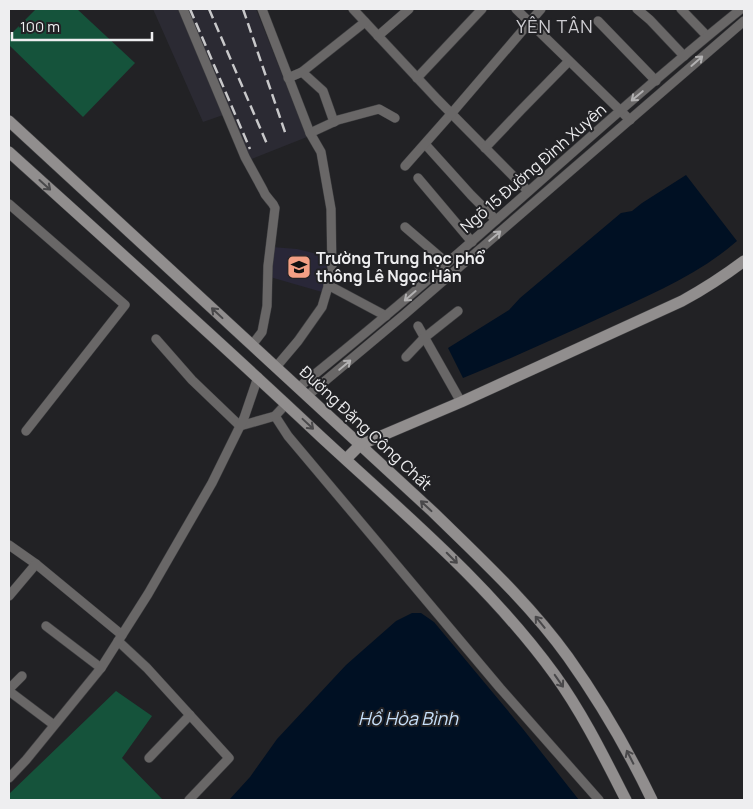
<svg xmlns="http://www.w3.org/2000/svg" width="753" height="809" font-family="Manrope,sans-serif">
<rect width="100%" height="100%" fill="#222225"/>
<path fill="#2b2a33" d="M 153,9 L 256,9 L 307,137 L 244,162 L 223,115 L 203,122 Z"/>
<path fill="#292738" d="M 272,247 L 297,249 L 329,257 L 325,282 L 322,292 L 270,277 Z"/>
<g fill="#15533b">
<path d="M 36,9 L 77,9 L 135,63 L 83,117 L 9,45 L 9,36 Z"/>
<path d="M 116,691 L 152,716 L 122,758 L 163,800 L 9,800 L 9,794 Z"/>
</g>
<g fill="#001023">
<path d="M 686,175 L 737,241 C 697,276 649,295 602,317 C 556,338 510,359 463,378 L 448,348 L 509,310 L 520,298 L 621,213 L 632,211 L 642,203 Z"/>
<path d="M 412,613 L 421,613 L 434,622 L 523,729 L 579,800 L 229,800 L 250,777 L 277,739 L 346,665 L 396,621 Z"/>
</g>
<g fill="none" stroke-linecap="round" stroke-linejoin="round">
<g stroke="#3f3f41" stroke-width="10">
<g id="street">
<path d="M 183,9 L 245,157 L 263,190 C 266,199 272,200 275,208 L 268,266 L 267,306 L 262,332 L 252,345"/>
<path d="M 262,9 L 310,133 L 321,152 L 331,209 L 332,273 L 322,307 L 298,341 L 276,367"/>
<path d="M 353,9 L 437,99 L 528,191"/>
<path d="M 516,9 L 630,120"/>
<path d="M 637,9 L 650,20 L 684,56"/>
<path d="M 681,9 L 707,36"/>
<path d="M 598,21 L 656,81"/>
<path d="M 378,36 L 409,9"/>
<path d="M 302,72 L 365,22"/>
<path d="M 288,78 L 302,72 L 323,91 L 334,122"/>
<path d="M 417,78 L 482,9"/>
<path d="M 310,133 L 338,120 L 379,109 L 395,118"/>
<path d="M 425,144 L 471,195 L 496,220"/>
<path d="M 485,148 L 521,110 L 569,61"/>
<path d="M 405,166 L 451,114 L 541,9"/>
<path d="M 418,178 L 472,242"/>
<path d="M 9,204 L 125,305 L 26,431"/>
<path d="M 405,227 L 447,263"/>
<path d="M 328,285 L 386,316"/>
<path d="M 418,326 L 461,402"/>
<path d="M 156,339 L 192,380 L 240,426 L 275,416"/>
<path d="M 406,357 L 424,338 L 458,311"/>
<path d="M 298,388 C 348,347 398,307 446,264 C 544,179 640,90 741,9"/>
<path d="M 307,396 L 405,314 L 744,21"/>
<path d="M 286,404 L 275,416 L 288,436 L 500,688 L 599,800"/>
<path d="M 9,545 L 36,564 L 122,635"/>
<path d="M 9,596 L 36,564"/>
<path d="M 46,626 L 101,668"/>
<path d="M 118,641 L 147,668 L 229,758 L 189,800"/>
<path d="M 9,689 L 22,676"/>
<path d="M 9,691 L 54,725"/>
<path d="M 149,758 L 190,715"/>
<path d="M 9,778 L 26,760 L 101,668 L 148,594 L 212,483 L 244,418 L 258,377"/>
</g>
</g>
<g stroke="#3f3f41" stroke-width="12">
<g id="secondary">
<path d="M 9,121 L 433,512 C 480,558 529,603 568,657 C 600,702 628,750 652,800"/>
<path d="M 9,152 C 113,246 218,340 320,436 C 402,512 489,584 555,675 C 583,714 604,757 626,800"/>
<path d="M 346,459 L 360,445 L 461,402 L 682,301 C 704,289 724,276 744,261"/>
</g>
</g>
<use href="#street" stroke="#696767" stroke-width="9"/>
<use href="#secondary" stroke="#918e8e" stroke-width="11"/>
<g stroke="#c8c8ca" stroke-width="2.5" stroke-dasharray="10 5" stroke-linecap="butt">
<path d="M 190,9 L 250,149"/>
<path d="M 209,9 L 267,144"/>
<path d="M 243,9 L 286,135"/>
</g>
</g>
<defs><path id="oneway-shaft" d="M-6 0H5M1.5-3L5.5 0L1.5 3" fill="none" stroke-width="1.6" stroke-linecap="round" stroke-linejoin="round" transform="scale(1.25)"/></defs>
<g stroke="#b2b1b2">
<use href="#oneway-shaft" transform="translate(697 61) rotate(-41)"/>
<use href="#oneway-shaft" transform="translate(637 96) rotate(140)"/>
<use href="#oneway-shaft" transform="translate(495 236) rotate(-40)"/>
<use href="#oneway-shaft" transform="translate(410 296) rotate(139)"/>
<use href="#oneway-shaft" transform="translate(345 365) rotate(-40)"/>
</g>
<g stroke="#49484a">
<use href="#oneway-shaft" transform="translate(45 185) rotate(42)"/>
<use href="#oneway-shaft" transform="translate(217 313) rotate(-137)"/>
<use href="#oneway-shaft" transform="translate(308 424) rotate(43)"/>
<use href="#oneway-shaft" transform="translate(426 506) rotate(-137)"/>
<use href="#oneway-shaft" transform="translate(452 558) rotate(45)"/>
<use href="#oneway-shaft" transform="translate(540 622) rotate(-129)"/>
<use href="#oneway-shaft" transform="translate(559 681) rotate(55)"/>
<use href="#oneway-shaft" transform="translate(630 757) rotate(-117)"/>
</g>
<defs>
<g id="school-square" transform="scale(1.25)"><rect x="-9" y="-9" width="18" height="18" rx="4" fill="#f39f84" stroke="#222225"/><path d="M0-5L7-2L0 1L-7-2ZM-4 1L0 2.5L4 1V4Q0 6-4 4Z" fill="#111"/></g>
</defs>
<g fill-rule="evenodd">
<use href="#school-square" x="299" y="267"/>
</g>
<g text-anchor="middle" stroke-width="4" stroke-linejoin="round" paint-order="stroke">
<g font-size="16" fill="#eeeef0" stroke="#222225">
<text transform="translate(533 168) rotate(-41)" y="6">Ngõ 15 Đường Đình Xuyên</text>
<text transform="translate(366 428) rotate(43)" y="6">Đường Đặng Công Chất</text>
</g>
<g font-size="16" font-weight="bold" fill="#eeeef0" stroke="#222225" text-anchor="start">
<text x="316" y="264">Trường Trung học phổ<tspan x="316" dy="18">thông Lê Ngọc Hân</tspan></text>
</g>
<g font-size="18" letter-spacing="1" fill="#cfced3" stroke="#222225">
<text x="555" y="33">YÊN TÂN</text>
</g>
<g font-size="18" font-style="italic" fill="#c8e1fb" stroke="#222225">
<text x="408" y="725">Hồ Hòa Bình</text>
</g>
</g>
<rect width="753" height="809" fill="none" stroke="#eeeef0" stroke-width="20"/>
<path d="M12 32v8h140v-8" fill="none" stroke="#eeeef0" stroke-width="2.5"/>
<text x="20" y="32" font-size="15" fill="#eeeef0" stroke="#222225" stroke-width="4" paint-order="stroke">100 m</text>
</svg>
